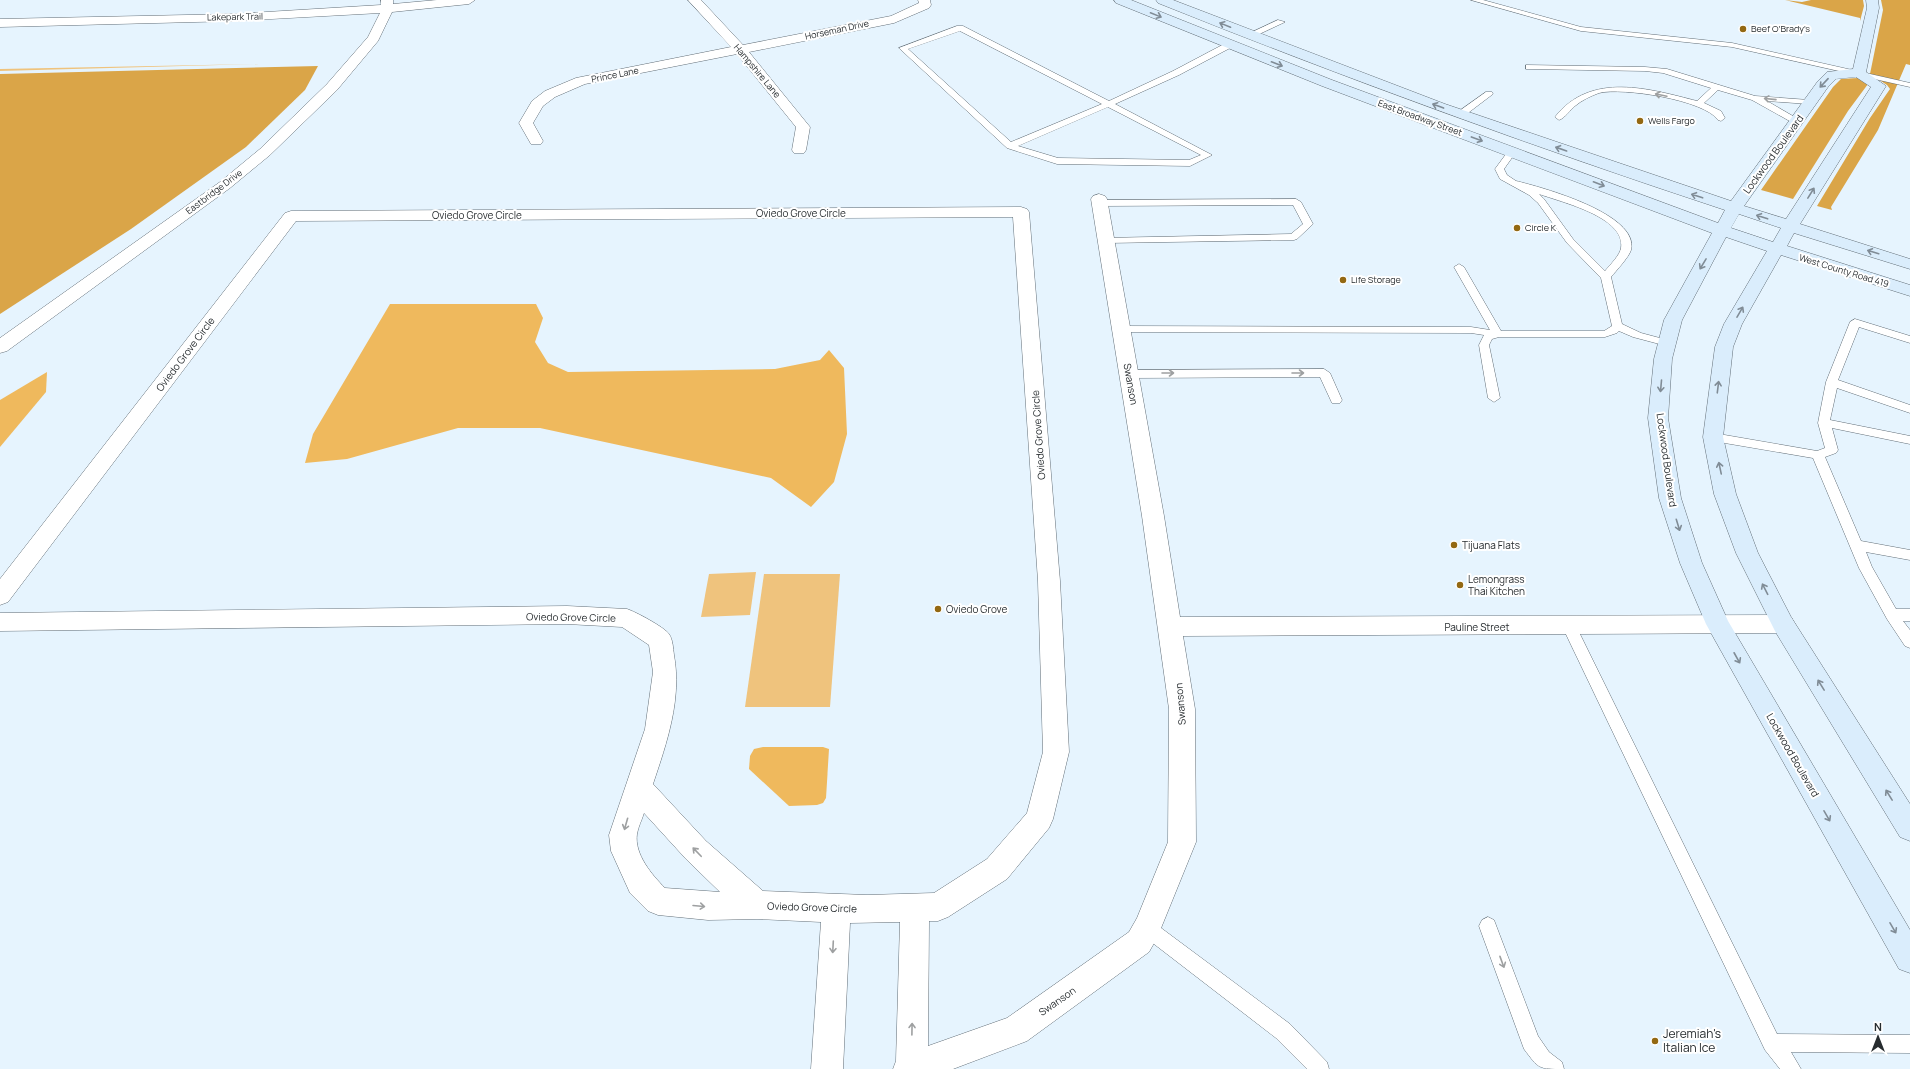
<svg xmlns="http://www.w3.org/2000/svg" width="1910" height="1069" font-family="Manrope,sans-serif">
<rect width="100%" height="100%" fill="#e6f4fe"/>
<g fill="#efc37d">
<path d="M 259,64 L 0,71 L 0,69 Z"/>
<path d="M 756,572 L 750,615 L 701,617 L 709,574 Z"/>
<path d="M 764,574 L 840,574 L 830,707 L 745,707 Z"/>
</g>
<g fill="#daa548">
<path d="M 1785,0 L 1802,2 L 1811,0 L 1863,0 L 1864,6 L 1860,21 L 1860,18 Z"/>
<path d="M 1881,0 L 1910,0 L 1910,65 L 1906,64 L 1878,130 L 1831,207 L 1832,210 L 1817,206 L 1870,118 L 1890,89 L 1887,85 L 1870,74 L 1883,10 Z"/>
<path d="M 318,66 L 305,90 L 246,147 L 131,229 L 0,314 L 0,74 Z"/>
<path d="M 1858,78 L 1868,84 L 1848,111 L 1793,199 L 1761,190 L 1833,87 L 1841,79 Z"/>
</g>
<g fill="#efb95d">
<path d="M 390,304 L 536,304 L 543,318 L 535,342 L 548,363 L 568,372 L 775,369 L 820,360 L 829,350 L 844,368 L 847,434 L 834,482 L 811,507 L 771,478 L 540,428 L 458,428 L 347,459 L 305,463 L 313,434 Z"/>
<path d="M 47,372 L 46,392 L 0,447 L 0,400 Z"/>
<path d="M 763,747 L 823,747 L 829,749 L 826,798 L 823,803 L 817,805 L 789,806 L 749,769 L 750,756 L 754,749 Z"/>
</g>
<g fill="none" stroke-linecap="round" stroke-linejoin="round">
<g stroke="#636f78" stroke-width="1">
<g id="lane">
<path d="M 1471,0 L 1483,0 L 1581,27 L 1732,43 L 1910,83 L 1910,87 L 1732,47 L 1581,31 Z"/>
<path d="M 1278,20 L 1285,22 L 1253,37 L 1246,35 Z"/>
<path d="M 957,26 L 963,26 L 1109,101 L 1173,71 L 1226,43 L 1232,43 L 1232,47 L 1179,75 L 1115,104 L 1212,155 L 1190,166 L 1057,164 L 1007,148 L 899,48 ZM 960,31 L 1102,104 L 1011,142 L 908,49 ZM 1108,107 L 1201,155 L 1189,160 L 1058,158 L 1018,146 Z"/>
<path d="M 1526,65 L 1645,67 L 1667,69 L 1755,96 L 1809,100 L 1813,102 L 1809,104 L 1767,101 L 1798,119 L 1798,123 L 1795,124 L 1752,100 L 1718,90 L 1704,103 L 1721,111 L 1725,118 L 1721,121 L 1718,120 C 1705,100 1622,87 1599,93 C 1591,96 1582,100 1575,106 C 1570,110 1565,118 1559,120 L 1555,117 C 1591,71 1650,89 1697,101 L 1711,88 L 1663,73 L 1645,71 L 1529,69 L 1526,69 Z"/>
<path d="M 1486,92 L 1492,92 L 1493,94 L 1464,116 L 1458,116 L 1458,112 Z"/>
<path d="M 1512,149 L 1516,152 L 1504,169 L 1507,175 L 1516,181 C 1541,187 1640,214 1631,250 C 1629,257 1616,271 1611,277 L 1622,324 L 1641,333 L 1671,341 L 1672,343 L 1671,345 L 1667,346 L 1633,337 L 1619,331 L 1617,333 L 1605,337 L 1499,337 L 1492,339 L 1489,345 L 1500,398 L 1494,402 L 1488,398 L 1479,345 L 1484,335 L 1471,333 L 1121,332 L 1116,329 L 1121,326 L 1471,327 L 1490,330 L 1454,267 L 1459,264 L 1464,267 L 1501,331 L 1604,331 L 1612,326 L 1601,278 L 1567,243 L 1538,203 L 1529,195 L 1500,179 L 1495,169 L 1509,150 ZM 1539,194 C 1561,202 1626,217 1621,248 C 1620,255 1610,265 1605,271 L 1573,239 L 1544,199 Z"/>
<path d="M 1296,199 L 1301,202 L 1313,224 L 1297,239 L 1294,240 L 1106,243 L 1101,240 L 1103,238 L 1291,234 L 1303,224 L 1293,205 L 1099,206 L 1094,203 L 1099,200 Z"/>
<path d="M 1855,319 L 1910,336 L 1910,343 L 1859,327 L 1838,380 L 1910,405 L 1910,413 L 1837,388 L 1830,420 L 1910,436 L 1910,444 L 1832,428 L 1838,450 L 1836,453 L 1825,457 L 1861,541 L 1910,550 L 1910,560 L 1866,552 L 1872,567 L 1896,609 L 1910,609 L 1910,621 L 1903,621 L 1910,630 L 1910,648 L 1905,646 L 1887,619 L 1859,568 L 1813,458 L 1713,441 L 1709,440 L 1707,437 L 1709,434 L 1713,433 L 1817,451 L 1825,448 L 1818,423 L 1826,382 L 1850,322 Z"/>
<path d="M 1324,369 L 1330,373 L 1342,400 L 1340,403 L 1332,403 L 1320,377 L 1129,378 L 1123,374 L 1129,370 Z"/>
<path d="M 1569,620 L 1574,622 L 1576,626 L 1777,1034 L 1910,1035 L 1910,1053 L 1791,1052 L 1801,1069 L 1780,1069 L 1765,1050 L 1562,626 L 1564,622 Z"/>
<path d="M 1488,917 L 1494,920 L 1538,1036 L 1549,1052 L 1562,1062 L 1564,1069 C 1538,1069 1539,1069 1524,1049 L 1479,926 L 1482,920 Z"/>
<path d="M 1147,919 L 1153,922 L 1290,1024 L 1327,1062 L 1329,1069 L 1307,1069 L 1276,1038 L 1141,934 L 1138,928 L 1141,922 Z"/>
</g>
</g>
<g stroke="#636f78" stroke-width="1">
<g id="street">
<path d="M 381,0 L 393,0 L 393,4 L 437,0 L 475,0 L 469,4 L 392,12 L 378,41 L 337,90 L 270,155 L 230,188 L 7,351 L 0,353 L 0,338 L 220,182 L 260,149 L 327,84 L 368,37 L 380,13 L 234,21 L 0,27 L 0,19 L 234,14 L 381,5 Z"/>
<path d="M 688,0 L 701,0 L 743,45 L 891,16 L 919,3 L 918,0 L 930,0 L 931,5 L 929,8 L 894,23 L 749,52 L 810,127 L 806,150 L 804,153 L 794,153 L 792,150 L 796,127 L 737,54 L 585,84 L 555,97 L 543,106 L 533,123 L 543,141 L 541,144 L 531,144 L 519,123 L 532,101 L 545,91 L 576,78 L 731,47 Z"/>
<path d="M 1099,194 L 1105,196 L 1107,199 L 1164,516 L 1180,617 L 1783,615 L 1791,617 L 1795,624 L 1791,631 L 1783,633 L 1183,636 L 1195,709 L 1196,842 L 1157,938 L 1149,952 L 1027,1041 L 953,1069 L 893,1069 L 896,1061 L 900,922 L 850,923 L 843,1069 L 811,1069 L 821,922 L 758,919 L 708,920 L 658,915 L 648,911 L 630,893 L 611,851 L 609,835 L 645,729 L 653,672 L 649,645 L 622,627 L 567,624 L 0,631 L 0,613 L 567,606 L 627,609 C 636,612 664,627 669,634 C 673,640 673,648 674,655 C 682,699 667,742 653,784 L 706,841 L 763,891 L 867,895 L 934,893 L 987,859 L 1027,813 L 1043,752 L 1038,581 L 1013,217 L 296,221 L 8,602 L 0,605 L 0,579 L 285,213 L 291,211 L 1021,207 L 1027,209 L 1029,212 L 1060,581 L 1069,752 L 1053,819 L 1049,828 L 1007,879 L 948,917 L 938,921 L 929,921 L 928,1046 L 1007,1018 L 1129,932 L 1137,918 L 1168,842 L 1169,709 L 1142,516 L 1091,199 L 1093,196 ZM 644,813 L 686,859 L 720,892 L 665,888 C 652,875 634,854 637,834 C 638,827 642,820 644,813 Z"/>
</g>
</g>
<g stroke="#636f78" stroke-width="1">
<path id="secondary" d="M 1114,0 L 1131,0 L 1332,80 L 1718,223 L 1725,210 C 1534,147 1345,78 1158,3 L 1156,0 L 1173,0 L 1445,104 L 1731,201 L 1818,81 L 1827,72 L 1853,69 L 1867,8 L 1866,0 L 1878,0 L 1879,8 L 1866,72 L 1886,86 L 1800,224 L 1910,259 L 1910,269 L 1794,233 L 1787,246 L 1910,285 L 1910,296 L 1781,255 L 1742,324 L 1733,347 L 1723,437 L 1736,494 L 1758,553 L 1791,617 L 1910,804 L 1910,841 L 1900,837 L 1775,631 L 1736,553 L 1714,494 L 1703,437 L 1715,347 L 1724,324 L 1767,251 L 1726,237 L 1682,320 L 1672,359 L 1668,418 L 1681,498 L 1702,563 L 1728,621 L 1910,930 L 1910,973 L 1899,969 L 1706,624 L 1680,563 L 1659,498 L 1648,418 L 1654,359 L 1664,320 L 1712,233 L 1322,86 L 1116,3 ZM 1856,77 L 1871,87 L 1786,219 L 1744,206 L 1828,87 L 1836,79 ZM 1739,214 L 1781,228 L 1773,242 L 1731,228 Z"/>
</g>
<use href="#lane" fill="#fff" fill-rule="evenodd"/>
<use href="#street" fill="#fff" fill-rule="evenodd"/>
<use href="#secondary" fill="#daedfc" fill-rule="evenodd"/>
</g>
<defs><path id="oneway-shaft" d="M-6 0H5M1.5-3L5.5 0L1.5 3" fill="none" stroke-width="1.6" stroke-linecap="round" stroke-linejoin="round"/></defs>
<g stroke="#808c96">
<use href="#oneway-shaft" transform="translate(1156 15) rotate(22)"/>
<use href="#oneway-shaft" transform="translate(1225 25) rotate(-158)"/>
<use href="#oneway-shaft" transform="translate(1277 64) rotate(21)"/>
<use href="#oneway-shaft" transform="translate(1824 83) rotate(133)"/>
<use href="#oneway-shaft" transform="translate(1438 106) rotate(-160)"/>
<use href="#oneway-shaft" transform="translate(1477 139) rotate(20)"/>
<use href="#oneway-shaft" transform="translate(1561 149) rotate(-161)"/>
<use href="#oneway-shaft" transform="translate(1599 184) rotate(21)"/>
<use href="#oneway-shaft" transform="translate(1811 193) rotate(-58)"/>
<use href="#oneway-shaft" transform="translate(1697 196) rotate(-162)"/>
<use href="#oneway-shaft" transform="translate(1762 217) rotate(-162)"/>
<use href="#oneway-shaft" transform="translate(1873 252) rotate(-163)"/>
<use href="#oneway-shaft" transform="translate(1703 264) rotate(121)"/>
<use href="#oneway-shaft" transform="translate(1740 312) rotate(-60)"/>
<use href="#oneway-shaft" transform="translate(1661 386) rotate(95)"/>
<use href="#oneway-shaft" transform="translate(1718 387) rotate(-83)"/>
<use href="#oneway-shaft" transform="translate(1720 468) rotate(-102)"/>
<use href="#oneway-shaft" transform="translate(1678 525) rotate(73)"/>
<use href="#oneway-shaft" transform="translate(1765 589) rotate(-117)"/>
<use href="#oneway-shaft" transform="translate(1737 658) rotate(61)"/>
<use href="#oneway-shaft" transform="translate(1821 685) rotate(-122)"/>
<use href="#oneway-shaft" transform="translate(1889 795) rotate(-122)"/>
<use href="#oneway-shaft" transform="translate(1827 816) rotate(60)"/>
<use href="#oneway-shaft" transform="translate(1893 928) rotate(60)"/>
</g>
<g stroke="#9ea0a1">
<use href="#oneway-shaft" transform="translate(1661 95) rotate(-168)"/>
<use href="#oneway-shaft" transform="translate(1770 99) rotate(-174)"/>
<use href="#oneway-shaft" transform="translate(1168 373)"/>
<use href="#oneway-shaft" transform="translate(1298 373)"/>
<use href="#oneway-shaft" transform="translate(626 824) rotate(106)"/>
<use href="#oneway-shaft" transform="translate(697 852) rotate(-134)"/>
<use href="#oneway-shaft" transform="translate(699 906) rotate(5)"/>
<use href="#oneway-shaft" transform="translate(833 947) rotate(93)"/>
<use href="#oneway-shaft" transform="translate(1502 962) rotate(70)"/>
<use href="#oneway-shaft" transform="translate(912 1029) rotate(-89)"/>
</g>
<g fill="#936812" stroke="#fff" stroke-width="1.5">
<circle cx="1743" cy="29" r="4"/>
<circle cx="1640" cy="121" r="4"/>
<circle cx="1517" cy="228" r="4"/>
<circle cx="1343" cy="280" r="4"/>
<circle cx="1454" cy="545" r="4"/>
<circle cx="1460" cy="585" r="4"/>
<circle cx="938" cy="609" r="4"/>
<circle cx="1655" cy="1041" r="4"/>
</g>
<g text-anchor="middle" stroke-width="4" stroke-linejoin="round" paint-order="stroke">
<g font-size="9" fill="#272c2f" stroke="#fff">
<text transform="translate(235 17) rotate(-1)" y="3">Lakepark Trail</text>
<text transform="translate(837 30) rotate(-12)" y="3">Horseman Drive</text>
<text transform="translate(757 71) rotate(50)" y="3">Hampshire Lane</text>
<text transform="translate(615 75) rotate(-11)" y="3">Prince Lane</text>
<text transform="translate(1420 118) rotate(20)" y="3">East Broadway Street</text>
<text transform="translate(214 192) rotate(-37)" y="3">Eastbridge Drive</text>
<text transform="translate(1844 271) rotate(17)" y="3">West County Road 419</text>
</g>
<g font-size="9" fill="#272c2f" stroke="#fff" text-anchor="start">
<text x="1751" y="32">Beef O'Brady's</text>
<text x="1648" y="124">Wells Fargo</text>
<text x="1525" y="231">Circle K</text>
<text x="1351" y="283">Life Storage</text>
</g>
<g font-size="10" fill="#272c2f" stroke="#fff">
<text transform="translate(1773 154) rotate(-54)" y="4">Lockwood Boulevard</text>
<text x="801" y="217">Oviedo Grove Circle</text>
<text x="477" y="219">Oviedo Grove Circle</text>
<text transform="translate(185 354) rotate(-53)" y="4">Oviedo Grove Circle</text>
<text transform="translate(1131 384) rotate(80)" y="4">Swanson</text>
<text transform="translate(1038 435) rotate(-94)" y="4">Oviedo Grove Circle</text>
<text transform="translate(1667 460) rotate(82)" y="4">Lockwood Boulevard</text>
<text transform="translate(571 617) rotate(1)" y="4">Oviedo Grove Circle</text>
<text x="1477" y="631">Pauline Street</text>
<text transform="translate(1180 704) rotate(-95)" y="4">Swanson</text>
<text transform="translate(1793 755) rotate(60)" y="4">Lockwood Boulevard</text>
<text transform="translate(812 907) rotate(2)" y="4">Oviedo Grove Circle</text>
<text transform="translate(1057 1001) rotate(-35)" y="4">Swanson</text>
</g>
<g font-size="10" fill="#272c2f" stroke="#fff" text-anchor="start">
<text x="1462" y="549">Tijuana Flats</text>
<text x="1468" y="583">Lemongrass<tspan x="1468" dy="12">Thai Kitchen</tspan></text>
<text x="946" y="613">Oviedo Grove</text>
</g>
<g font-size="12" fill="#272c2f" stroke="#fff" text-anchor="start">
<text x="1663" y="1038">Jeremiah's<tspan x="1663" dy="14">Italian Ice</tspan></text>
</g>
</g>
<g transform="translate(1878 1037)" stroke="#ffffff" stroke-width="3" paint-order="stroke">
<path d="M0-3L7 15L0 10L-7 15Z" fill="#272c2f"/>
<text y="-6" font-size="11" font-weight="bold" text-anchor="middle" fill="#272c2f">N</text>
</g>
</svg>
